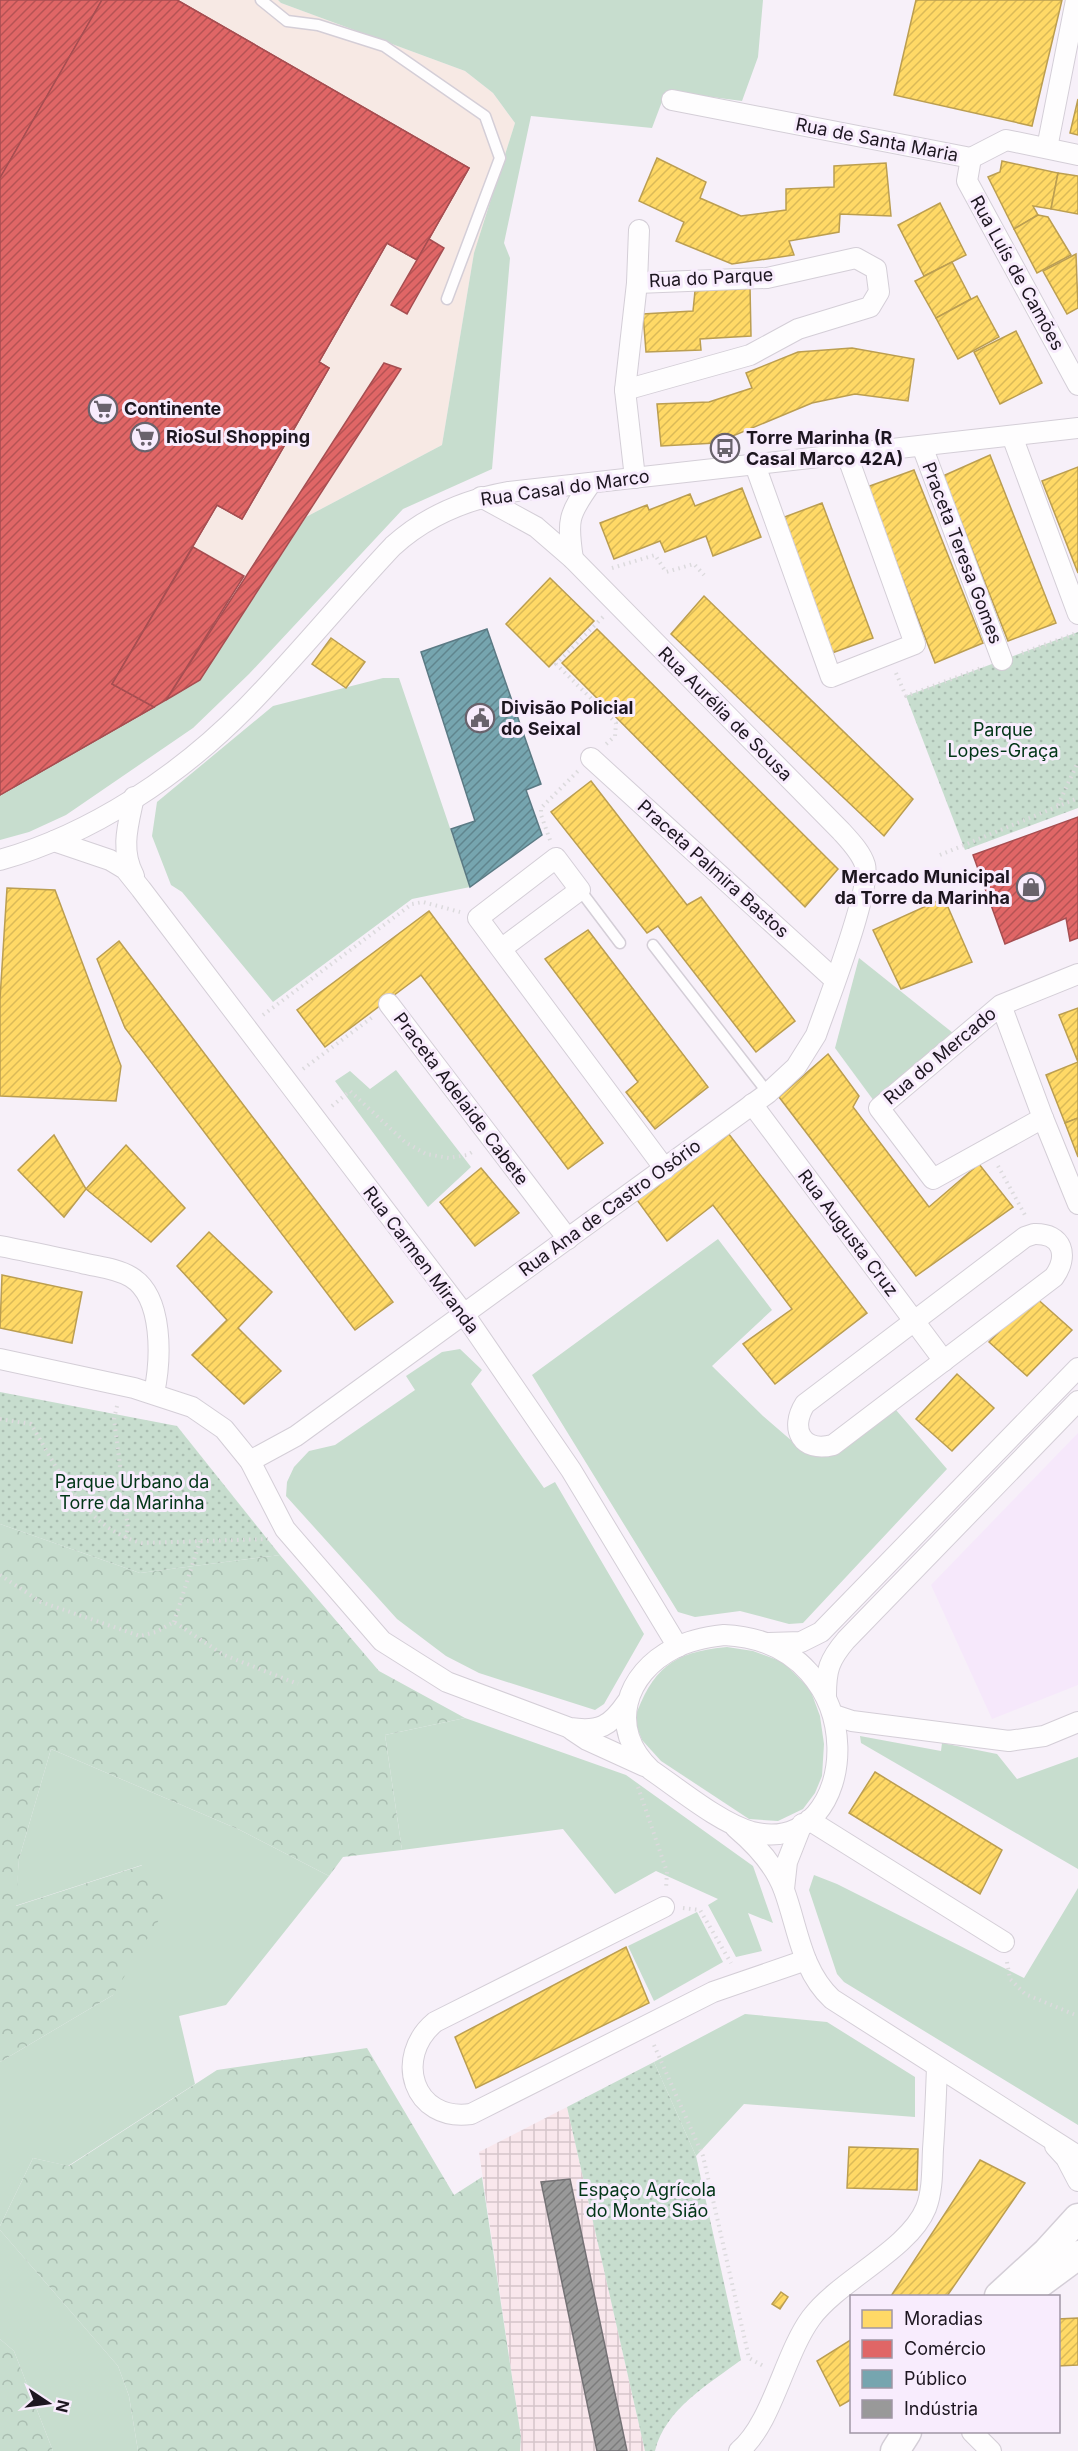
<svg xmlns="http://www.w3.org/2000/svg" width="1078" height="2451" font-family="Inter,sans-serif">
<defs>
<pattern id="industrial-grid" width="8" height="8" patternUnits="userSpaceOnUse" patternTransform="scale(1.5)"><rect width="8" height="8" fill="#f9e7ec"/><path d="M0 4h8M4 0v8" fill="none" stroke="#d5c5ca"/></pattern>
<pattern id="forest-crowns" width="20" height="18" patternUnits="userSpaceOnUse" patternTransform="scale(1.5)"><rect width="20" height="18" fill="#c7ddce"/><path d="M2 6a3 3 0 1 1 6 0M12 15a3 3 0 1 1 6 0" fill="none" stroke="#aabdb1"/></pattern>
<pattern id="park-dots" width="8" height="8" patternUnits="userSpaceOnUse" patternTransform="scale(1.5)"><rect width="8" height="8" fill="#c7ddce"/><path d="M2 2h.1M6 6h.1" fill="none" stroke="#aabdb1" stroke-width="1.8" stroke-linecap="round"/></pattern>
<pattern id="homes-hatch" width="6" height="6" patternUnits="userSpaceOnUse" patternTransform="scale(1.5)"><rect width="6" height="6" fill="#ffd966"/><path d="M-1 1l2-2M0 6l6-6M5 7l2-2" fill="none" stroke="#daba58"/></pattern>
<pattern id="shops-hatch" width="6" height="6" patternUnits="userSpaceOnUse" patternTransform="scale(1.5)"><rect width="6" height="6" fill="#e06666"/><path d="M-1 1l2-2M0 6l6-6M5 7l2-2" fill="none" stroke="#b55354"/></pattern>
<pattern id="public-hatch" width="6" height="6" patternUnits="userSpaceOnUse" patternTransform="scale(1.5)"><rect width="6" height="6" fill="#76a5af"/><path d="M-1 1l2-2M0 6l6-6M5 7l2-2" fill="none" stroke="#60858e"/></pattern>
<pattern id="industry-hatch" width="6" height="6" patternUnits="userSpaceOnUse" patternTransform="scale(1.5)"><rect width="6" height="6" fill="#999"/><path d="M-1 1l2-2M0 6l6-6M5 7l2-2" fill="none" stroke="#7c7c7c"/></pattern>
</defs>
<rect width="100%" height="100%" fill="#f7f0f9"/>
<path fill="#f7e9e4" d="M 0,0 L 278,0 L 281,3 L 465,71 L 493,93 L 515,123 L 474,253 L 442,445 L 306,517 L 200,680 L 0,795 Z"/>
<path fill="url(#industrial-grid)" d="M 567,2107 L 645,2451 L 520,2451 L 521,2437 L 479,2152 Z"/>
<path fill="#f6e8fb" d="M 1078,1433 L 1078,1685 L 992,1719 L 931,1585 Z"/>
<g fill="#c7ddce">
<path d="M 278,0 L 763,0 L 758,57 L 742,101 L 666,91 L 652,128 L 531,116 L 504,243 L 510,258 L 492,469 L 403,509 L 249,674 L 193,728 L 66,815 L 29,832 L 0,840 L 0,795 L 200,680 L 306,517 L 442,445 L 474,253 L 515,123 L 493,93 L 465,71 L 281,3 Z"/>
<path d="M 383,678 L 399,678 L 470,887 L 412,899 L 273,1002 L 182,892 L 171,885 L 152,836 L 157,802 L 273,706 Z"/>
<path d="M 859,958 L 953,1033 L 874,1101 L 835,1048 Z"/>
<path d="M 396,1070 L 471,1167 L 428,1207 L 335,1081 L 350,1071 L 370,1089 Z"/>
<path d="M 718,1239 L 772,1310 L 712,1366 L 763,1416 L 807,1454 L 826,1457 L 896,1410 L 947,1469 L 803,1623 L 789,1624 L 740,1611 L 695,1617 L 678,1612 L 532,1375 Z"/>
<path d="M 460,1349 L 482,1370 L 471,1384 L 544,1488 L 555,1482 L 644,1634 L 604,1704 L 595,1710 L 479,1673 L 446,1656 L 397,1619 L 286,1496 L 287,1482 L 294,1467 L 309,1451 L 335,1445 L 415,1390 L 406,1376 L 442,1352 Z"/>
<path d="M 727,1647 L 753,1651 L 783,1662 L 810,1689 L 820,1716 L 824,1744 L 822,1776 L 815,1793 L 803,1809 L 778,1821 L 749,1819 L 661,1761 L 642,1740 L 634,1720 C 652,1669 672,1652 727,1647 Z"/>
<path d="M 465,1718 L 626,1775 L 753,1866 L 773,1923 L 748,1913 L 762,1951 L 736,1957 L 708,1905 L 718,1899 L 656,1871 L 615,1894 L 563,1829 L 402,1850 L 385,1735 Z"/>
<path d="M 860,1736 L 941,1751 L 942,1743 L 997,1754 L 1017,1779 L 1078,1757 L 1078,1869 L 861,1743 Z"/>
<path d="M 51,1749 L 240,1830 L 329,1876 L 226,2005 L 179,2016 L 195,2084 L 68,2166 L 33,2158 L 0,2226 L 0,2062 L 113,1995 L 142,1865 L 15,1906 L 19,1859 Z"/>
<path d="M 814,1875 L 837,1884 L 1024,1978 L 1078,1888 L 1078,2125 L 844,1982 L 837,1974 L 809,1890 Z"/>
<path d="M 697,1912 L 723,1962 L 654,2001 L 628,1946 Z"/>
<path d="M 745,2014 L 827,2022 L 915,2077 L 915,2117 L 744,2104 L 696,2156 L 654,2062 Z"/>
<path d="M 0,2230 L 118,2366 L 129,2396 L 138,2451 L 53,2451 L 14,2351 L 0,2339 Z"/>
</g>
<g fill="url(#forest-crowns)">
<path d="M 0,1524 L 140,1573 L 280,1555 L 379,1671 L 465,1718 L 385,1735 L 402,1850 L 343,1857 L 329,1876 L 240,1830 L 51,1749 L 19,1859 L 16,1906 L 143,1865 L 173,1897 L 113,1995 L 0,2062 Z"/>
<path d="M 367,2048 L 454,2195 L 482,2177 L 521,2437 L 520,2451 L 138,2451 L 129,2396 L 118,2366 L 0,2230 L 0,2226 L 33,2158 L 69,2166 L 217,2070 Z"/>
<path d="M 0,2339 L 14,2351 L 53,2451 L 0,2451 Z"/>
</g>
<g fill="url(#park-dots)">
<path d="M 1078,632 L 1078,808 L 965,850 L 906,696 Z"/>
<path d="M 0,1392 L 177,1426 L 280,1555 L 140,1573 L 0,1524 Z"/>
<path d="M 654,2062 L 696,2156 L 741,2360 C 709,2384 665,2409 655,2451 L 645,2451 L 567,2107 Z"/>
</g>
<g fill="url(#homes-hatch)" stroke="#bb9e51" stroke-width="1.5">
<path d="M 916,0 L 1062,0 L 1032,126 L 894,95 Z"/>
<path d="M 1078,99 L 1078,135 L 1070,133 Z"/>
<path d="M 657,158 L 706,182 L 700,198 L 741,216 L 786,210 L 786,189 L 834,187 L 834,166 L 886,163 L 891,216 L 840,214 L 839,232 L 789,241 L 794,255 L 732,264 L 676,241 L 684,222 L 639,201 Z"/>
<path d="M 1002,161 L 1058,173 L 1051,209 L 1033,206 L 1038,215 L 1014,229 L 988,177 L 1000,172 Z"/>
<path d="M 1058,173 L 1078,176 L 1078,214 L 1051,209 Z"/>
<path d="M 940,203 L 966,255 L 924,276 L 898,225 Z"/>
<path d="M 1038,215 L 1048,217 L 1071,255 L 1037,273 L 1014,229 Z"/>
<path d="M 1076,254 L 1078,308 L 1067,314 L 1043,271 Z"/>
<path d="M 952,262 L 971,299 L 936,318 L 915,281 Z"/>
<path d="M 750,287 L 751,336 L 700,339 L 701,350 L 646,352 L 643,314 L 693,311 L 695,291 Z"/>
<path d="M 977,296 L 999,337 L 958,359 L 936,318 Z"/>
<path d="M 1016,331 L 1042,383 L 1000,404 L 974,352 Z"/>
<path d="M 852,348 L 914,359 L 908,401 L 855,394 L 812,403 L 716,443 L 661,446 L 657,404 L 709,402 L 752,388 L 746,373 L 798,352 Z"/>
<path d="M 990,455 L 1056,623 L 1008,641 L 943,476 Z"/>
<path d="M 1078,467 L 1078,573 L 1042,481 Z"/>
<path d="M 914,470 L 983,643 L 935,663 L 867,487 Z"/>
<path d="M 742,488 L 761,537 L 713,556 L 706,536 L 665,552 L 660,541 L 614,559 L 600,523 L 647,505 L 649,510 L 690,494 L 695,506 Z"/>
<path d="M 822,503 L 873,638 L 832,653 L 782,518 Z"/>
<path d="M 550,578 L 594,621 L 549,667 L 506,624 Z"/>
<path d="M 704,596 L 913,799 L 884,836 L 671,634 Z"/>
<path d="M 597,629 L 838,869 L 805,907 L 562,663 Z"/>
<path d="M 331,638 L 365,662 L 346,688 L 312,664 Z"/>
<path d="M 591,781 L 687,905 L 701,897 L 795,1021 L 756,1052 L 658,926 L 647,933 L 551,812 Z"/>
<path d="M 7,888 L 55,890 L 121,1066 L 116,1101 L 0,1096 L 0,999 Z"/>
<path d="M 944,898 L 972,962 L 901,989 L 873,930 Z"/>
<path d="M 429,911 L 603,1143 L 568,1169 L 421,975 L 325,1047 L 297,1010 Z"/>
<path d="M 588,930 L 708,1087 L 655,1129 L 626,1092 L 638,1082 L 545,959 Z"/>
<path d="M 119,941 L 393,1302 L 355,1330 L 125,1028 L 97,959 Z"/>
<path d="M 1078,1008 L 1078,1062 L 1059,1015 Z"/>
<path d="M 828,1054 L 859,1096 L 853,1107 L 929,1207 L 979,1164 L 1013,1207 L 916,1276 L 779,1097 Z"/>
<path d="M 1078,1062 L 1078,1118 L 1065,1123 L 1046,1075 Z"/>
<path d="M 1078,1118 L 1078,1157 L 1065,1123 Z"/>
<path d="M 728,1133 L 867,1313 L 775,1384 L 743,1344 L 792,1309 L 713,1205 L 667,1241 L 637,1200 Z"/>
<path d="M 54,1135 L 86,1189 L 64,1217 L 18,1170 Z"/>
<path d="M 126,1145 L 185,1208 L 151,1242 L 86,1189 Z"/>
<path d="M 481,1168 L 519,1213 L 475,1246 L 440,1202 Z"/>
<path d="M 209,1232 L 272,1292 L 238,1328 L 281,1371 L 244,1404 L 192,1355 L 227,1320 L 177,1266 Z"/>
<path d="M 2,1275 L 82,1292 L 72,1343 L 0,1328 Z"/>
<path d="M 1034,1296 L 1072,1330 L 1027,1376 L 989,1342 Z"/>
<path d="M 957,1374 L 994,1408 L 952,1451 L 916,1419 Z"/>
<path d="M 875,1772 L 1002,1850 L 980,1894 L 849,1813 Z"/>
<path d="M 626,1947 L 649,2003 L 476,2088 L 455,2037 Z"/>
<path d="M 849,2147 L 918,2149 L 917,2190 L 847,2188 Z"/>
<path d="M 980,2160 L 1025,2183 L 947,2296 L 891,2296 Z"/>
<path d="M 781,2292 L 788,2297 L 780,2309 L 772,2304 Z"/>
<path d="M 1078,2318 L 1078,2365 L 1058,2366 L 1058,2319 Z"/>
<path d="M 852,2339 L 852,2399 L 840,2406 L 817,2361 Z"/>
</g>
<g fill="url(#shops-hatch)" stroke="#a64e51" stroke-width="1.5">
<path d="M 0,0 L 177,0 L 469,168 L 417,260 L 387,243 L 319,362 L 329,368 L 242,519 L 217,505 L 112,684 L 154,707 L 0,795 Z"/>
<path d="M 0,0 L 102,0 L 0,178 Z"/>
<path d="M 102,0 L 177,0 L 469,168 L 417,260 L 387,243 L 319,362 L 329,368 L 242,519 L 217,505 L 112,684 L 154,707 L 0,795 L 0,178 Z"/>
<path d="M 429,239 L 444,248 L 407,314 L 391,305 Z"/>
<path d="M 384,363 L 401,369 L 200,680 L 166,700 Z"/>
<path d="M 193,547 L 244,576 L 166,700 L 154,707 L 112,684 Z"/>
<path d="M 1078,817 L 1078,938 L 1070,941 L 1066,918 L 1005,944 L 973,855 Z"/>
</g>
<path fill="url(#public-hatch)" stroke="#5b7a84" stroke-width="1.5" d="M 487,629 L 541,784 L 526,790 L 542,835 L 470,887 L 451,829 L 475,821 L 421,652 Z"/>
<path fill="url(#industry-hatch)" stroke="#747275" stroke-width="1.5" d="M 570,2179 L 627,2451 L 597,2451 L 541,2182 Z"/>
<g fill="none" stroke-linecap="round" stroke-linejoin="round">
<g stroke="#d4ced7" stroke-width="13">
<g id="service">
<path d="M 261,0 L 287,21 L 318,25 L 384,46 L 485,116 L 500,158 L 447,299"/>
<path d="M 580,890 L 620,943"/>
<path d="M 653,945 L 768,1093"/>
</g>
</g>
<g stroke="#d4ced7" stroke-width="22">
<g id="minor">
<path d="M 672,100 L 971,158 L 1006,140 L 1078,155"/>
<path d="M 1047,148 L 1076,0"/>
<path d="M 971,158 L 967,181 L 1078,385"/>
<path d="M 625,390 L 750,355 L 798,329 L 870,307 L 879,292 L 876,269 L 856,258 L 767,278 L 637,283"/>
<path d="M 1012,436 L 1078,614"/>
<path d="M 922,446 L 1002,660"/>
<path d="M 755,465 L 831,677 L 915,644 L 847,455"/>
<path d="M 635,478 L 625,390 L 637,283 L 639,230"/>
<path d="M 573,559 C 567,520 568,515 591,483"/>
<path d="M 591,758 L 835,980"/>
<path d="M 134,797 C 128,825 120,850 134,876"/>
<path d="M 54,841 L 110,860 L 125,869 L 141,889 L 464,1314 L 571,1470 L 678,1647"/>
<path d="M 0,860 C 92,834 179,776 246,708 C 297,656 343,599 393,546 C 426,516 464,500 508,492 L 1078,428"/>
<path d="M 501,949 L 580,890 L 556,858 L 478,918 L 501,949 L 642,1138 L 665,1169"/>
<path d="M 389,1004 L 568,1239"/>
<path d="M 1001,1005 L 1043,1118 L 933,1179 L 879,1108 L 1001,1005 L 1078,974"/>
<path d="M 752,1104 L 944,1361"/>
<path d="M 1043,1118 L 1078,1204"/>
<path d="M 1034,1234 C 1063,1233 1069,1256 1054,1277 L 833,1445 C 802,1453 789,1429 805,1404 L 1025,1237 Z"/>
<path d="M 0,1246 C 27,1251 54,1257 82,1263 C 98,1267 116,1268 131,1277 C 164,1297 161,1360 154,1393"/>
<path d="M 0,1359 L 134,1388 L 192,1407 L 224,1429 L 250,1461 L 285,1529 L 382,1641 L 447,1682 L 570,1728 C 599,1732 610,1727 627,1702"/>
<path d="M 250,1461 L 296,1436 L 768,1093 L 796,1067 L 816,1035 C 826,1006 872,889 865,865 C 861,852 850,841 841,831 L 573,559 L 536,527 L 481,497"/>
<path d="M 724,1635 C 879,1642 862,1860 752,1832 C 720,1823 679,1789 651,1770 C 607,1729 625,1673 675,1648 C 690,1640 707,1637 724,1635 Z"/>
<path d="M 769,1643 L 801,1642 L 821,1632 L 1078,1368"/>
<path d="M 826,1695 C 826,1670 829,1660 846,1640 L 1078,1401"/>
<path d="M 834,1715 L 852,1721 L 1009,1741 L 1044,1736 L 1078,1722"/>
<path d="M 572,1730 L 587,1740 L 644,1766"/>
<path d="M 809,1820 L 1004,1942"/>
<path d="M 736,1828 C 756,1845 775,1865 784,1890 C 798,1928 801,1970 832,1999 L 1078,2156"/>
<path d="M 784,1889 L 787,1862 L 802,1824"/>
<path d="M 664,1907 L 435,2022 C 393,2057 413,2122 471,2114 L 713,1992 L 806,1960"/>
<path d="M 1055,2146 L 1066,2158 L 1078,2181"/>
<path d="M 972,2432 L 991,2451"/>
<path d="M 739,2451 C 772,2424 784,2355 811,2318 C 839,2280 909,2250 926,2208 C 933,2190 932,2169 933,2149 C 935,2122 936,2094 937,2067"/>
</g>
</g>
<g stroke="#d4ced7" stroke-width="31">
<g id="secondary">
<path d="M 1032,2289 L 1078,2255"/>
<path d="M 999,2296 L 1047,2252 L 1078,2218"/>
<path d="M 895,2451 L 907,2432"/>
</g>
</g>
<g stroke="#dcdadd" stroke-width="4" stroke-dasharray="1.5 4.5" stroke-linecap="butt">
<path d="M 612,568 L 655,555 L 666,572 L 694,564 L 704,575"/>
<path d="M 603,617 L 556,664 L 616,723 L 615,736 L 605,745"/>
<path d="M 1022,653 L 1074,634"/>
<path d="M 896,673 L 906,696 L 984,667"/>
<path d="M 1058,805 L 1078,762"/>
<path d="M 550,840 L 541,815 L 541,808 L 578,771"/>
<path d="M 940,855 L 1078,798"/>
<path d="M 263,1015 L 412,904 L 423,902 L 460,912"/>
<path d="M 303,1069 L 374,1016"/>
<path d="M 332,1106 L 350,1091 L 405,1142 L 426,1154 L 449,1158 L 467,1155 L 474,1151"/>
<path d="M 998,1166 L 1026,1217"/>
<path d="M 117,1406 L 114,1419 L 128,1528 L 125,1539"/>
<path d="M 0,1419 L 31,1424 C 58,1470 86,1529 142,1543 L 268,1539"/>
<path d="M 0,1575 L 41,1602 L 140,1636 L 156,1632 L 174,1622 L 224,1655 L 298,1684"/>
<path d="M 174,1622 L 200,1541"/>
<path d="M 638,1787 L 667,1872 L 666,1889"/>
<path d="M 683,1908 L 700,1910 L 731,1963"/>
<path d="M 1007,1962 L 1010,1979 L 1025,1994 L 1078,2016"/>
<path d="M 654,2045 L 703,2156 L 749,2358 L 765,2367"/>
</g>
<use href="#service" stroke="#fefdfe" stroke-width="10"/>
<use href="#minor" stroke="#fefdfe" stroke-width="20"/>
<use href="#secondary" stroke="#fefdfe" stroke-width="28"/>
</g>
<defs>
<g id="supermarket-ring" transform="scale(1.5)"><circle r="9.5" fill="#f8ecfd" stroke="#69626c" stroke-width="1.5"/><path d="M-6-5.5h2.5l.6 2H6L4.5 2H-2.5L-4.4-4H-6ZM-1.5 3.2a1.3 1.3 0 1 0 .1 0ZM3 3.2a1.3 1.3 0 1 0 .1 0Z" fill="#69626c"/></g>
<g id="bus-ring" transform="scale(1.5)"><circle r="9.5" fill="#f8ecfd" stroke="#69626c" stroke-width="1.5"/><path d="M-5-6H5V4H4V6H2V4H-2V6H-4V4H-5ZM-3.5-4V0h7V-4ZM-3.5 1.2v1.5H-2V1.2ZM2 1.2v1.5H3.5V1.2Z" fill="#69626c"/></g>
<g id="civic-ring" transform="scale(1.5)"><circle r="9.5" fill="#f8ecfd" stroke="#69626c" stroke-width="1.5"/><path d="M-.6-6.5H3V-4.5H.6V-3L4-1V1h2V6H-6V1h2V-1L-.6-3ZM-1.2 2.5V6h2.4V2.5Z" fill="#69626c"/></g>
<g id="shop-ring" transform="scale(1.5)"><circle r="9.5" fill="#f8ecfd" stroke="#69626c" stroke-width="1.5"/><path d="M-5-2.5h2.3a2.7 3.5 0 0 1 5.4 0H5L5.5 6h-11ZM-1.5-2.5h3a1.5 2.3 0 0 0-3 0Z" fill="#69626c"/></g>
</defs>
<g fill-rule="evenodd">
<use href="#supermarket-ring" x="103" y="409"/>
<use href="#supermarket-ring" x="145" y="437"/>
<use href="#bus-ring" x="725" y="448"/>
<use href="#civic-ring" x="480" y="718"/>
<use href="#shop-ring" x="1031" y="887"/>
</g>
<g text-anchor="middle" stroke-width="6" stroke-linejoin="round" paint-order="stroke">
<g font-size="18" fill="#1d1620" stroke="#f8ecfd">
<text transform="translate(877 140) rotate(11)" y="6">Rua de Santa Maria</text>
<text transform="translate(1017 273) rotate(61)" y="6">Rua Luís de Camões</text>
<text transform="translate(711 278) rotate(-3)" y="6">Rua do Parque</text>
<text transform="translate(565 488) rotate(-8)" y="6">Rua Casal do Marco</text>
<text transform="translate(962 553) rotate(69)" y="6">Praceta Teresa Gomes</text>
<text transform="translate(725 714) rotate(45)" y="6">Rua Aurélia de Sousa</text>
<text transform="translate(713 869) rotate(42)" y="6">Praceta Palmira Bastos</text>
<text transform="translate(940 1056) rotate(-40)" y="6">Rua do Mercado</text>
<text transform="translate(461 1099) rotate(53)" y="6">Praceta Adelaide Cabete</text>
<text transform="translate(610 1208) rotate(-36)" y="6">Rua Ana de Castro Osório</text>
<text transform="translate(848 1233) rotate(53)" y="6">Rua Augusta Cruz</text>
<text transform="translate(421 1260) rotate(53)" y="6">Rua Carmen Miranda</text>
</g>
<g font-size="18" font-weight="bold" fill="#1d1620" stroke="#f8ecfd" text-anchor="start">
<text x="124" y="415">Continente</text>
<text x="166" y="443">RioSul Shopping</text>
<text x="746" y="444">Torre Marinha (R<tspan x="746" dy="21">Casal Marco 42A)</tspan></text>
<text x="501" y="714">Divisão Policial<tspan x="501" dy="21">do Seixal</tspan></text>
<text x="1010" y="883" text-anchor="end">Mercado Municipal<tspan x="1010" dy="21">da Torre da Marinha</tspan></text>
</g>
<g font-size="18" fill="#013516" stroke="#f8ecfd">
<text x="1003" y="736">Parque<tspan x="1003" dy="21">Lopes-Graça</tspan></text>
<text x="132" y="1488">Parque Urbano da<tspan x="132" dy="21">Torre da Marinha</tspan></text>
<text x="647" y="2196">Espaço Agrícola<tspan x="647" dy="21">do Monte Sião</tspan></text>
</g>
</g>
<rect x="850" y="2295" width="210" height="138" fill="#f8ecfd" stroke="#a096a5" stroke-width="1.5"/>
<rect x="862" y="2310" width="30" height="18" fill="#ffd966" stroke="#a096a5" stroke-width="1.5"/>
<text x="904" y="2325" font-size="18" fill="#1d1620">Moradias</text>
<rect x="862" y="2340" width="30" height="18" fill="#e06666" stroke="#a096a5" stroke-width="1.5"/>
<text x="904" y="2355" font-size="18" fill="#1d1620">Comércio</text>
<rect x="862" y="2370" width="30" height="18" fill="#76a5af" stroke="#a096a5" stroke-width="1.5"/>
<text x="904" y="2385" font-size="18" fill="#1d1620">Público</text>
<rect x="862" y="2400" width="30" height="18" fill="#999999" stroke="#a096a5" stroke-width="1.5"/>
<text x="904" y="2415" font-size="18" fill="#1d1620">Indústria</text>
<g transform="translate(48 2403) rotate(103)" stroke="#f8ecfd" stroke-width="4.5" paint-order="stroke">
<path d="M0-4.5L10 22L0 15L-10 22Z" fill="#1d1620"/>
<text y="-9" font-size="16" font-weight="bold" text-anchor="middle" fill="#1d1620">N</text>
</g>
</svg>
